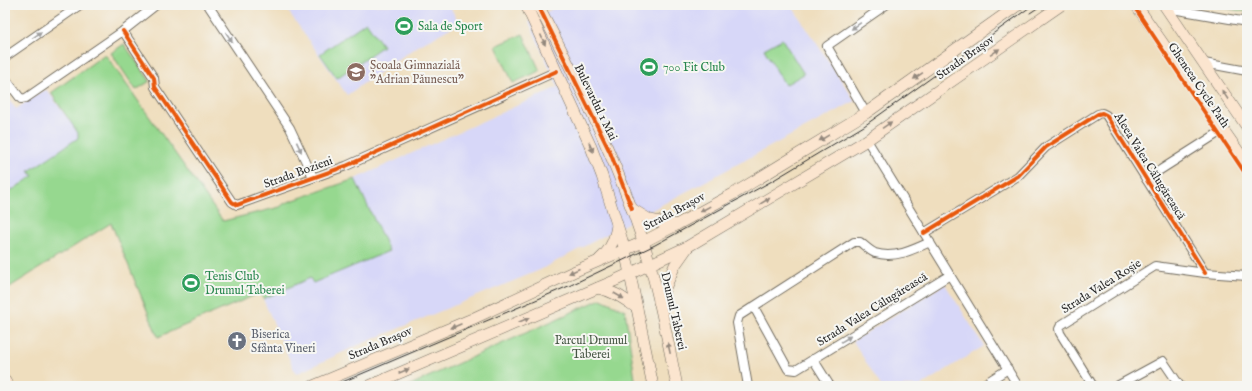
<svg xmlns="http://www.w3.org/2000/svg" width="1252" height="391" font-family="'IM FELL English',serif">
<rect width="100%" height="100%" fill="#f6f6f2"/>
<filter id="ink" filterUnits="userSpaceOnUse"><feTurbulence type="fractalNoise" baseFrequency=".025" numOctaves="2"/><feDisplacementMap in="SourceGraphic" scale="8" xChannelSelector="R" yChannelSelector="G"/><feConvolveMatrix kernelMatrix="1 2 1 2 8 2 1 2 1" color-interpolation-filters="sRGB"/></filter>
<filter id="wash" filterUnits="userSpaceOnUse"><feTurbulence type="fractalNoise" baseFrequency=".012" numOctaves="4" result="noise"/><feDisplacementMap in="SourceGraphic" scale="16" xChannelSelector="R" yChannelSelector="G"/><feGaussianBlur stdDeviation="0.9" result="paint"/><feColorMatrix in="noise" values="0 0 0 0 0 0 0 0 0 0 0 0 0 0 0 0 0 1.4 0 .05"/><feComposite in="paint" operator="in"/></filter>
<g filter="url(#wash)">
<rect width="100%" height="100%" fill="#efdebe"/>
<g fill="#d7d7f8">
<path d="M 284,5 L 449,5 L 459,23 L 413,49 L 347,95 Z"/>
<path d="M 559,5 L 791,5 L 855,101 L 540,270 L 354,347 L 296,374 L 263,299 L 310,278 L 313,283 L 389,251 L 355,179 L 558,87 L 529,22 Z"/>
<path d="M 47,90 L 78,133 L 78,139 L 30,172 L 33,176 L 5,195 L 5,94 L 16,109 L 42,91 Z"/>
<path d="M 945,284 L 984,346 L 920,386 L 881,386 L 853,341 Z"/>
</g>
<g fill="#96d88f" stroke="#60825d">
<path d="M 1207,5 L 1247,5 L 1247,12 Z"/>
<path d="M 366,22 L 383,46 L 337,78 L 320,54 Z"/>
<path d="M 523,34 L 540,71 L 513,83 L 496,46 Z"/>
<path d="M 782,39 L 804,74 L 785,85 L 764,49 Z"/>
<path d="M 124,44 L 150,81 L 136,90 L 111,53 Z"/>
<path d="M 105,54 L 223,221 L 280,207 L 285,203 L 355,179 L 389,251 L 313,283 L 310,278 L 263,299 L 260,293 L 158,337 L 111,223 L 5,290 L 5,195 L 33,176 L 29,171 L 78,138 L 78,133 L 51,93 Z"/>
<path d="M 601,299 L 625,310 L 636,386 L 408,386 Z"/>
</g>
</g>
<g filter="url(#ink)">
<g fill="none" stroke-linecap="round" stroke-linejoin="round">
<g stroke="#706a5e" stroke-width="10">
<g id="minor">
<path d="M 208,5 L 290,128 L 313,177"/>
<path d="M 1166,8 L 1247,22"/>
<path d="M 123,31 L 154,78 L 155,87 L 232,202 L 237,205 L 346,166 L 557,71"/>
<path d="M 5,57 L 80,5"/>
<path d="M 1204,63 L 1247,71"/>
<path d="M 5,78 L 21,99 L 26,98 L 123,31 L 156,5"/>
<path d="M 866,113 L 827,46 L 886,5"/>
<path d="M 867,140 L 1018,386"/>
<path d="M 1146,179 L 1223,130"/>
<path d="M 924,233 L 1018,176 L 1046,147 L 1098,114 L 1102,113 L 1106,115 L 1205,273"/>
<path d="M 754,307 L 788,369 L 796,370 L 950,275"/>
<path d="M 813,359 L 830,386"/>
<path d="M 748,386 L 737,323 L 739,316 L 854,242 L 860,242 C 865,246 870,251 875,253 C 894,259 913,250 930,242"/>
<path d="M 981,386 L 1008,369"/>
<path d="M 1093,386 L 1060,333 L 1059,329 L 1061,325 L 1155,266 L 1205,273 L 1247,276"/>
<path d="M 1117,386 L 1163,361 L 1180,386"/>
</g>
</g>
<g stroke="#706a5e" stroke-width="12">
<g id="secondary">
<path d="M 526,5 L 591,147 L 602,176 L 625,250 L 653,386"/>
<path d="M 538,5 C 578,80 616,159 643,241 C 658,288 667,338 677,386"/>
<path d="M 1136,5 L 1247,164"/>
<path d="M 1164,5 L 1247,127"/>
<path d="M 632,209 L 650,220 L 676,225"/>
<path d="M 600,259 C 611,249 615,239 617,225"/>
<path d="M 598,288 C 614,291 624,299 637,308"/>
<path d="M 659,302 L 675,265 L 687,248"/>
<path d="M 5,381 L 8,386"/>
<path d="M 313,386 L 472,319 L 573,272 L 643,242 L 676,225 L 733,194 L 866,113 L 1018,5"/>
<path d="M 369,386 L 614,281 L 687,247 L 867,140 L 1061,5"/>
</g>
</g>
<use href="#minor" stroke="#fff" stroke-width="8"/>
<use href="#secondary" stroke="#fbe5cf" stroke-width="11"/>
<g stroke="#2b2b2b" stroke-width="1">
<path d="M 1030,13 L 1042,5"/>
<path d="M 333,386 L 571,285 L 655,245 L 772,181 L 864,126 L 1033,5"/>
</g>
<g stroke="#f6f6f2" stroke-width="6">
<g id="cycleway">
<path d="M 538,5 L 610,152 L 632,209"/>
<path d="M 1133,5 L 1247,176"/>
<path d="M 123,31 L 154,78 L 155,87 L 232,202 L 237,205 L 346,166 L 557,71"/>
<path d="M 924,233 L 1018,176 L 1046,147 L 1098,114 L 1102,113 L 1106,115 L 1205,273"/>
</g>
</g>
<use href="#cycleway" stroke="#e8590c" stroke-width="4"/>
</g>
<defs><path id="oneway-solid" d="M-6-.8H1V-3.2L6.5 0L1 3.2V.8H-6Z"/></defs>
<g fill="#a0a0a0">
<use href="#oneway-solid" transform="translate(856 26) rotate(145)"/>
<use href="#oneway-solid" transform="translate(37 35) rotate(-35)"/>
<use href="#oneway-solid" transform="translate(229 37) rotate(56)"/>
<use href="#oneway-solid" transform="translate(299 147) rotate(65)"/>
<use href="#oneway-solid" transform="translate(846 339) rotate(-32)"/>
</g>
<g fill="#93887d">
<use href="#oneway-solid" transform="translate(543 40) rotate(66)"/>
<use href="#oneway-solid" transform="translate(995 52) rotate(-35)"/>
<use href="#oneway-solid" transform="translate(918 76) rotate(145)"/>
<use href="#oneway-solid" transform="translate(1225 95) rotate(-124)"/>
<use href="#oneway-solid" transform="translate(887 125) rotate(-34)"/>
<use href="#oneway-solid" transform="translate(824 138) rotate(149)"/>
<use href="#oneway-solid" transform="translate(591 147) rotate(66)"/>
<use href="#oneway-solid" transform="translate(765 201) rotate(-31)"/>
<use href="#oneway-solid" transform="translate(705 209) rotate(151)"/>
<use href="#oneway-solid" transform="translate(574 271) rotate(156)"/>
<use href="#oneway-solid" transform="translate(619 296) rotate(30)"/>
<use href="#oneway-solid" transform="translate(524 320) rotate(-23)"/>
<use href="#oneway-solid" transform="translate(456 326) rotate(157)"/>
<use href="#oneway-solid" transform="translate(669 348) rotate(-102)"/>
<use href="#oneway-solid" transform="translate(404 371) rotate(-23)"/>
</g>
</g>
<defs>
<g id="stadium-disc" transform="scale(1)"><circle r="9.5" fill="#2e9e5b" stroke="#f6f6f2"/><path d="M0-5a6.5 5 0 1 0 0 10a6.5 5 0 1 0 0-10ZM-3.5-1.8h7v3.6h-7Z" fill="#fff"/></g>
<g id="school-disc" transform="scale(1)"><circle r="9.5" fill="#8d6e63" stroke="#f6f6f2"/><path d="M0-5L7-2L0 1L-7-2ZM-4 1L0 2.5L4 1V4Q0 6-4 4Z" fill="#fff"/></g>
<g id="church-disc" transform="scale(1)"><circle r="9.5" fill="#6b7280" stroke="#f6f6f2"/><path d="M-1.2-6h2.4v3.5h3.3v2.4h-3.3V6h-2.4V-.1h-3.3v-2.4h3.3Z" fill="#fff"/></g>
</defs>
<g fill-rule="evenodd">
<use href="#stadium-disc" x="404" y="26"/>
<use href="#stadium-disc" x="649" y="67"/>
<use href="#school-disc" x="356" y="72"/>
<use href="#stadium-disc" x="191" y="283"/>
<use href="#church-disc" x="237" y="341"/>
</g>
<g text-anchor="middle" stroke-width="4" stroke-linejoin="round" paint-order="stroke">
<g font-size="12" fill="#27864d" stroke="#f6f6f2" text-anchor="start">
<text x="418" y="30">Sala de Sport</text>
<text x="663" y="71">700 Fit Club</text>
<text x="205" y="280">Tenis Club<tspan x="205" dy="14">Drumul Taberei</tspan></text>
</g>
<g font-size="12" fill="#2b2b2b" stroke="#f6f6f2">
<text transform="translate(965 57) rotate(-35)" y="4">Strada Brașov</text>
<text transform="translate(1199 85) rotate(56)" y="4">Ghencea Cycle Path</text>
<text transform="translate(596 102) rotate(64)" y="4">Bulevardul 1 Mai</text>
<text transform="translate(1150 166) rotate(58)" y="4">Aleea Valea Călugărească</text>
<text transform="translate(298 172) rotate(-20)" y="4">Strada Bozieni</text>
<text transform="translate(674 211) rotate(-28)" y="4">Strada Brașov</text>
<text transform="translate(1101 286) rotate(-32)" y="4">Strada Valea Roșie</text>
<text transform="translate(872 309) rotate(-32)" y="4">Strada Valea Călugărească</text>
<text transform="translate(674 311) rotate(77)" y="4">Drumul Taberei</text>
<text transform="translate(380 343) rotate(-23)" y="4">Strada Brașov</text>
</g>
<g font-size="12" fill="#785e54" stroke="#f6f6f2" text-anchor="start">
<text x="370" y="69">Școala Gimnazială<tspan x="370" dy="14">"Adrian Păunescu"</tspan></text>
</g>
<g font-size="12" fill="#5b616d" stroke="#f6f6f2" text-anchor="start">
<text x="251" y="338">Biserica<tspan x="251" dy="14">Sfânta Vineri</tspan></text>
</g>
<g font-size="12" fill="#465644" stroke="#f6f6f2">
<text x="591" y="344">Parcul Drumul<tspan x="591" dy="14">Taberei</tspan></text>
</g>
</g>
<rect width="1252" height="391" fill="none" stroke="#f6f6f2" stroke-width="20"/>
</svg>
